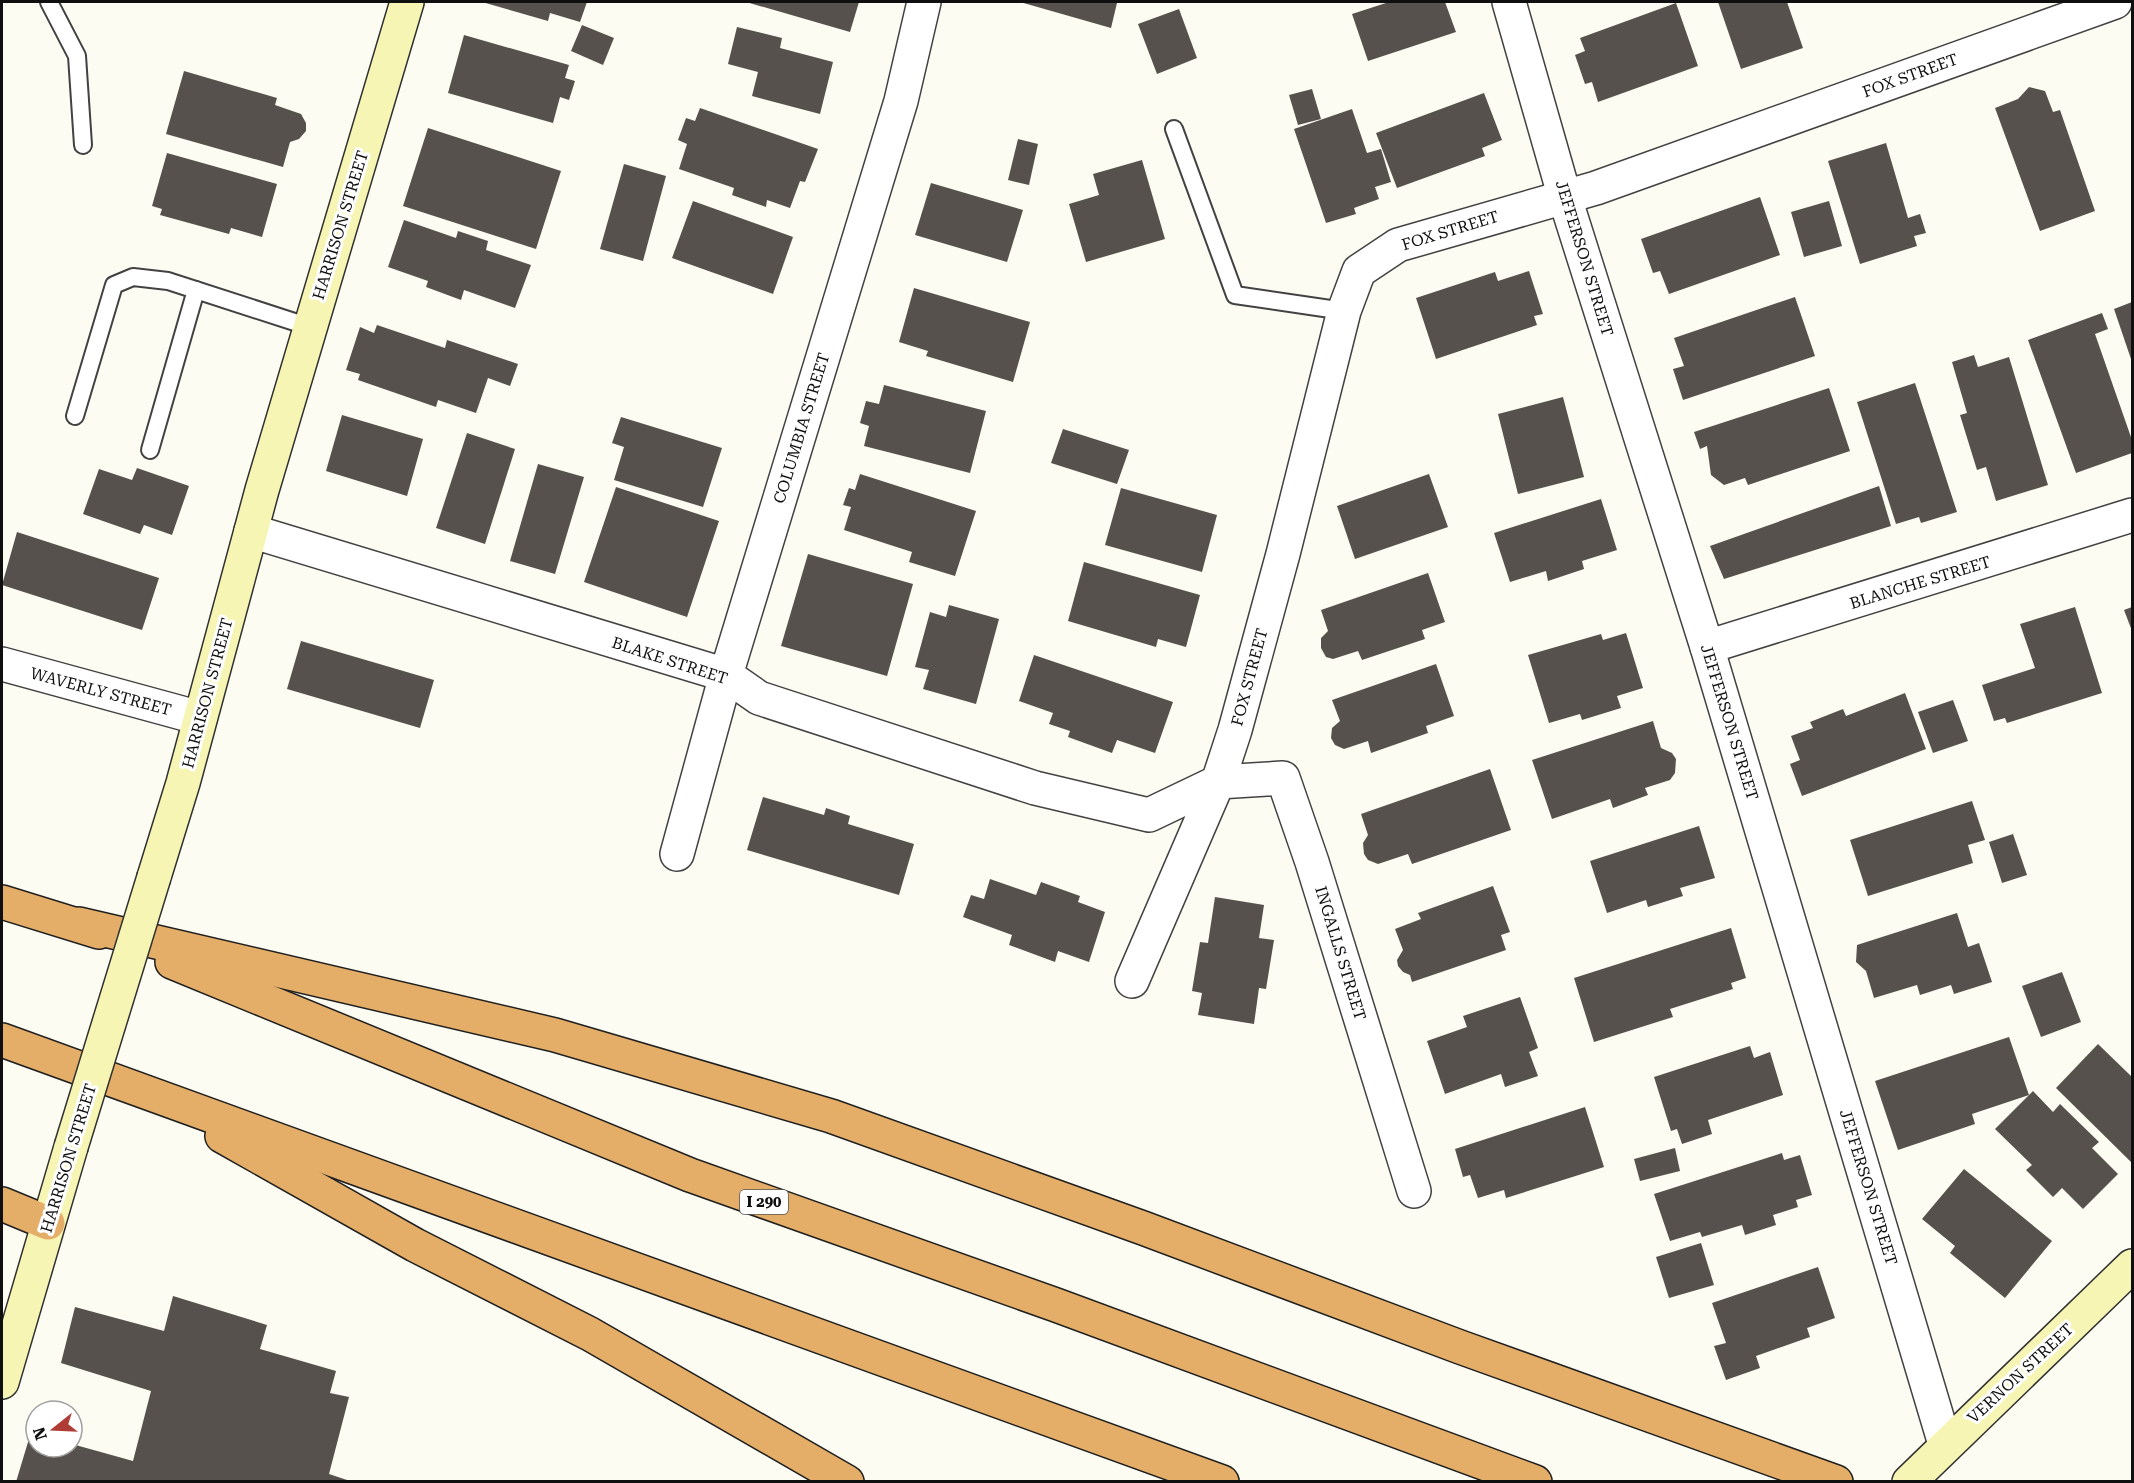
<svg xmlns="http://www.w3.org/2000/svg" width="2134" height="1483" font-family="'Roboto Serif',serif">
<rect width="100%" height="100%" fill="#fdfcf2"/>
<g fill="#56514c">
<path d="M 482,2 L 587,2 L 580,22 L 550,13 L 548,21 Z"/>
<path d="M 746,2 L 859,2 L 850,32 Z"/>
<path d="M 1020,2 L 1111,2 L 1117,3 L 1111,28 Z"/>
<path d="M 1389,2 L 1445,2 L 1456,32 L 1368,61 L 1352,14 Z"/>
<path d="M 1718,2 L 1787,2 L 1803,48 L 1741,69 Z"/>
<path d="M 1676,3 L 1698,66 L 1598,102 L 1592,82 L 1585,84 L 1575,55 L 1585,51 L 1580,38 Z"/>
<path d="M 1179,9 L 1197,58 L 1157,74 L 1138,24 Z"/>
<path d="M 582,25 L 614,38 L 603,65 L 571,51 Z"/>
<path d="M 737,27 L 782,38 L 780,48 L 833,62 L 820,114 L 752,96 L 758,72 L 728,64 Z"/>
<path d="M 464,35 L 569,65 L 565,78 L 575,81 L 569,100 L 560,97 L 553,123 L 448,93 Z"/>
<path d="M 184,71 L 277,98 L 275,105 L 301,114 L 306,123 L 306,131 L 299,139 L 290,142 L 283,167 L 166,134 Z"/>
<path d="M 2029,87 L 2045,91 L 2053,112 L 2060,110 L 2095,211 L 2040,231 L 1995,108 L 2018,99 Z"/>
<path d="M 1312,89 L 1321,119 L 1298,125 L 1289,95 Z"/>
<path d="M 1484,93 L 1502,140 L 1482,148 L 1485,156 L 1397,188 L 1376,133 Z"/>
<path d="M 700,108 L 818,149 L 805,182 L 800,181 L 790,208 L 767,200 L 766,207 L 732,195 L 734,188 L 679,169 L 687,144 L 678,140 L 686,118 L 695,121 Z"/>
<path d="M 1352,109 L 1367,153 L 1381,149 L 1391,182 L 1375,187 L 1379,199 L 1354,208 L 1356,214 L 1326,223 L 1294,129 Z"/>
<path d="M 428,128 L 561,171 L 536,249 L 403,206 Z"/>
<path d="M 1018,139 L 1038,144 L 1029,185 L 1008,180 Z"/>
<path d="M 1886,143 L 1908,218 L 1920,214 L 1926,233 L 1914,236 L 1917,246 L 1860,264 L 1828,161 Z"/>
<path d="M 167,153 L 277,184 L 262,237 L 231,228 L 229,234 L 160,215 L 162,209 L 152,206 Z"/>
<path d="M 1142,160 L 1165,239 L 1086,262 L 1069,204 L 1099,195 L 1093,174 Z"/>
<path d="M 624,164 L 666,176 L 643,261 L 600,249 Z"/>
<path d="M 931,183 L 1023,210 L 1007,262 L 915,235 Z"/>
<path d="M 1760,197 L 1780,255 L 1669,294 L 1660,271 L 1653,273 L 1641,239 Z"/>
<path d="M 693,201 L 793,237 L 773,294 L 672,258 Z"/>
<path d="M 1829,201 L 1842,246 L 1804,257 L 1791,212 Z"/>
<path d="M 404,220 L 456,238 L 458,231 L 488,241 L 486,250 L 531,265 L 515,308 L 464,290 L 461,300 L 426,287 L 428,281 L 388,267 Z"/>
<path d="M 1529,271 L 1543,314 L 1534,316 L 1537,325 L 1436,359 L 1416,298 L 1495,272 L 1498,281 Z"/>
<path d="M 914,288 L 1030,322 L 1013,382 L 926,356 L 928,351 L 899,342 Z"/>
<path d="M 1795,297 L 1815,356 L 1683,400 L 1673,369 L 1684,366 L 1674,338 Z"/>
<path d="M 2132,302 L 2132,362 L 2114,309 Z"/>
<path d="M 2102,313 L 2108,329 L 2095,334 L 2132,440 L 2132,453 L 2076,473 L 2028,340 Z"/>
<path d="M 377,325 L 445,348 L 447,340 L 518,364 L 510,386 L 488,378 L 476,413 L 438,400 L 436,407 L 358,380 L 360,374 L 346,370 L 360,327 L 374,333 Z"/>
<path d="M 1974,355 L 1978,367 L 2009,357 L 2048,485 L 1996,501 L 1986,467 L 1977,470 L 1960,415 L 1967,413 L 1952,362 Z"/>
<path d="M 1915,383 L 1957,512 L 1921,523 L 1919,517 L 1896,524 L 1857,402 Z"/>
<path d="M 884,385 L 986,411 L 970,473 L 864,446 L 869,426 L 860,423 L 866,401 L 879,404 Z"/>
<path d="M 1829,388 L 1850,451 L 1748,485 L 1745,478 L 1724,485 L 1711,475 L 1707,446 L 1700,449 L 1694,432 Z"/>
<path d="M 1563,397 L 1584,477 L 1518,494 L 1498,414 Z"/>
<path d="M 342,415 L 423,439 L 407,496 L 326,471 Z"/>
<path d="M 621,417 L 722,448 L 703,507 L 614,480 L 624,447 L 612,443 Z"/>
<path d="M 1063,429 L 1129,450 L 1117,484 L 1051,463 Z"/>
<path d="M 467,433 L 515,449 L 485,544 L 436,528 Z"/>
<path d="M 538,464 L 584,477 L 555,574 L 510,561 Z"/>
<path d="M 137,468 L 189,486 L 172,535 L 144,525 L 140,534 L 83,514 L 99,469 L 132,480 Z"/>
<path d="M 860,474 L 976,511 L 955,576 L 909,562 L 912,552 L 844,530 L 851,507 L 843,505 L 849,488 L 855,490 Z"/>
<path d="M 1429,474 L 1448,527 L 1355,559 L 1337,506 Z"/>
<path d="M 1879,486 L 1891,526 L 1724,579 L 1710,546 Z"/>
<path d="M 616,487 L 719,521 L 687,617 L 584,582 Z"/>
<path d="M 1121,488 L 1217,515 L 1202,572 L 1105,545 Z"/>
<path d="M 1601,499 L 1617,550 L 1582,561 L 1584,569 L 1548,581 L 1546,571 L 1510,582 L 1494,533 Z"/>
<path d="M 17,532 L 159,578 L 142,630 L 2,585 Z"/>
<path d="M 808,554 L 913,584 L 887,676 L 781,646 Z"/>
<path d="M 1084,562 L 1200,595 L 1186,647 L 1158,639 L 1156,647 L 1068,621 Z"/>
<path d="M 1428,573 L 1445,622 L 1422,630 L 1425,639 L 1362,660 L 1358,651 L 1333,659 L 1326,657 L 1321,648 L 1321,638 L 1328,631 L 1321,610 Z"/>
<path d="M 949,605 L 999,619 L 976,704 L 923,689 L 929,670 L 915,667 L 930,612 L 946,617 Z"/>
<path d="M 2075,607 L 2102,693 L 2007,723 L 2005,718 L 1994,721 L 1982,685 L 2035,668 L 2020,624 Z"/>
<path d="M 2132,607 L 2132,631 L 2124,610 Z"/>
<path d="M 1626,633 L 1643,688 L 1617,696 L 1621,708 L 1582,720 L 1580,714 L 1549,723 L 1528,655 L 1601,634 L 1603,640 Z"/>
<path d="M 301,641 L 434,680 L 420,728 L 287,689 Z"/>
<path d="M 1034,655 L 1173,702 L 1155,753 L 1117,740 L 1112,753 L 1068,737 L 1070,731 L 1049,724 L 1053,713 L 1019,701 Z"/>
<path d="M 1436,664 L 1454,716 L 1426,726 L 1428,733 L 1371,753 L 1368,741 L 1344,749 L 1335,745 L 1331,738 L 1332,728 L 1340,721 L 1332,700 Z"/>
<path d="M 1905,693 L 1926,749 L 1802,796 L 1790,764 L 1800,760 L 1791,736 L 1813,728 L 1810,722 L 1843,709 L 1846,716 Z"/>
<path d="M 1953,700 L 1968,741 L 1933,753 L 1918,712 Z"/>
<path d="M 1653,721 L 1661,748 L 1672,753 L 1676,759 L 1675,773 L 1670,780 L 1645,788 L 1648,795 L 1613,808 L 1610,799 L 1552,819 L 1532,760 Z"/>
<path d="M 1490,769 L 1511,830 L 1412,864 L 1408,854 L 1378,864 L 1368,860 L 1364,854 L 1363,843 L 1368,835 L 1361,814 Z"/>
<path d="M 763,797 L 824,815 L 826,808 L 850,816 L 848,824 L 914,844 L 899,895 L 747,850 Z"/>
<path d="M 1972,801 L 1985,840 L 1968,845 L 1973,863 L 1868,896 L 1850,840 Z"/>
<path d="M 1699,826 L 1715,878 L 1680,888 L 1683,896 L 1648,907 L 1646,900 L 1607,913 L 1590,861 Z"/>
<path d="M 2013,834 L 2027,875 L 2002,883 L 1989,842 Z"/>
<path d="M 990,879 L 1036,895 L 1041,882 L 1080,896 L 1078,902 L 1105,912 L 1089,962 L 1058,951 L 1055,962 L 1009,945 L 1012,935 L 963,917 L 971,895 L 984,899 Z"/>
<path d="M 1493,886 L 1510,932 L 1501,935 L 1506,950 L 1412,982 L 1410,975 L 1403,972 L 1398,966 L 1397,960 L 1403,950 L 1395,929 L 1421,919 L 1418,913 Z"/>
<path d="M 1215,897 L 1264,905 L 1259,938 L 1274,940 L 1266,989 L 1259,988 L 1254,1024 L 1198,1015 L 1202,993 L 1192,991 L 1200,942 L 1208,943 Z"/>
<path d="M 1957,913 L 1968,947 L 1979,943 L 1992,982 L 1954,994 L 1951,985 L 1920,995 L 1917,985 L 1874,998 L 1866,971 L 1856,962 L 1857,945 Z"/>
<path d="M 1731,928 L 1746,978 L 1731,983 L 1733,989 L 1670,1009 L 1673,1017 L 1594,1042 L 1574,978 Z"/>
<path d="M 2062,972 L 2081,1022 L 2041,1037 L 2022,986 Z"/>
<path d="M 1520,997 L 1538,1048 L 1529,1052 L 1538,1076 L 1505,1087 L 1501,1074 L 1445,1094 L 1427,1041 L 1467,1027 L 1463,1016 Z"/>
<path d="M 2009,1037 L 2029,1095 L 1972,1114 L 1975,1124 L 1898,1150 L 1875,1081 Z"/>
<path d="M 2098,1044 L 2132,1077 L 2132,1163 L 2056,1088 Z"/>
<path d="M 1750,1046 L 1754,1058 L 1770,1052 L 1783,1095 L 1708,1120 L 1712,1134 L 1682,1144 L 1677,1129 L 1671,1131 L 1654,1077 Z"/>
<path d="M 2033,1091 L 2053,1112 L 2060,1104 L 2099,1142 L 2092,1148 L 2118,1174 L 2083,1209 L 2062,1188 L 2053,1197 L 2026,1170 L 2032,1165 L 1995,1129 Z"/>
<path d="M 1585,1107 L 1604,1167 L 1506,1198 L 1504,1190 L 1478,1198 L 1470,1175 L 1463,1177 L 1455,1149 Z"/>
<path d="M 1675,1148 L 1680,1171 L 1640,1181 L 1634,1159 Z"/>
<path d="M 1782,1153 L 1784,1160 L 1800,1155 L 1812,1195 L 1796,1200 L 1798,1207 L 1773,1215 L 1776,1225 L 1745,1235 L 1742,1225 L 1702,1237 L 1700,1232 L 1670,1241 L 1654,1194 Z"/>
<path d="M 1964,1169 L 2052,1241 L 2005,1298 L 1950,1253 L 1955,1246 L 1922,1219 Z"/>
<path d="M 1701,1243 L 1714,1285 L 1669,1298 L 1656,1257 Z"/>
<path d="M 1818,1267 L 1835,1318 L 1807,1328 L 1810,1337 L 1756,1356 L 1760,1368 L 1726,1380 L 1714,1346 L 1726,1343 L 1712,1303 Z"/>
<path d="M 173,1296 L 267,1325 L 260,1349 L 336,1371 L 330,1393 L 349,1397 L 329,1474 L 353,1482 L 16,1482 L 31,1432 L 36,1433 L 36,1447 L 72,1447 L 72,1444 L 133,1461 L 151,1391 L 61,1363 L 75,1307 L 164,1331 Z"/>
</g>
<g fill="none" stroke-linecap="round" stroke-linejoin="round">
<g stroke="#424242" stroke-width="20">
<g id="lane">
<path d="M 49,2 L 77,56 L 83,145"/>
<path d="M 1174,129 L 1235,295 L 1344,311"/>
<path d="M 75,416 L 114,285 L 133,277 L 168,281 L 310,327"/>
<path d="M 150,450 L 196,290"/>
</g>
</g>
<g stroke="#424242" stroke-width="36">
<g id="street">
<path d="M 1509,2 L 1565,198 L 1707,647 L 1945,1444"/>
<path d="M 251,531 L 726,675 L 759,698 L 1035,788 L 1149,815 L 1218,782 L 1283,778 L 1312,862 L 1414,1191"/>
<path d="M 1707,647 L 2132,515"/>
<path d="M 2,664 L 200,718"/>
<path d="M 677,854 L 726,675 L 901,101 L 924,2"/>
<path d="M 1132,981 L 1218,782 L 1235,730 L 1283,554 L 1344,311 L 1359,271 L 1398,245 L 1596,188 L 2115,2"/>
</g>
</g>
<g stroke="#313131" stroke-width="36">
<g id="secondary">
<path d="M 154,877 L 183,783 L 262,490 L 407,2"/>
<path d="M 2,1382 L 71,1147"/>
<path d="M 1909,1482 L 2132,1266"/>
</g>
</g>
<g stroke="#202020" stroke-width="36">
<g id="highway">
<path d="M 2,902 L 99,932"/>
<path d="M 79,924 L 555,1035 L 831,1116 L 1143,1228 L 1460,1347 L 1836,1482"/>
<path d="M 172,962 L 690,1175 L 1056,1305 L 1535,1482"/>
<path d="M 2,1040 L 1222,1482"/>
<path d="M 222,1136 L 415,1245 L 590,1334 L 847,1482"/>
<path d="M 2,1204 L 48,1223"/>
</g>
</g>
<use href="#lane" stroke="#fff" stroke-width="16"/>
<use href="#street" stroke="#fff" stroke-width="33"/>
<use href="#secondary" stroke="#f6f5b4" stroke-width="33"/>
<use href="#highway" stroke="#e4ae69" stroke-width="33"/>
<g stroke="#313131" stroke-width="36" stroke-linecap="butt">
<path id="secondary-bridge" d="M 71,1147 L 154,877"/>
</g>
<use href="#secondary-bridge" stroke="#f6f5b4" stroke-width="33"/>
</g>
<g text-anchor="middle" stroke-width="6" stroke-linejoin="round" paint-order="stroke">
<rect fill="#fff" stroke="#575757" stroke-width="1.5" x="740" y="1190" width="48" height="24" rx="4.5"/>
<g font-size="15" font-weight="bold" fill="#0f0f0f">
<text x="764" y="1207">I 290</text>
</g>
<g font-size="16" fill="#0f0f0f" stroke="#fff">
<text transform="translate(1910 75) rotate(-20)" y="6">FOX STREET</text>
<text transform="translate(340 225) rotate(-73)" y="6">HARRISON STREET</text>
<text transform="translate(1450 230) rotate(-17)" y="6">FOX STREET</text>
<text transform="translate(1585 258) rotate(73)" y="6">JEFFERSON STREET</text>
<text transform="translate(801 428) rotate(-73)" y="6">COLUMBIA STREET</text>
<text transform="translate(1920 582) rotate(-17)" y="6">BLANCHE STREET</text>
<text transform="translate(670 660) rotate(18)" y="6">BLAKE STREET</text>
<text transform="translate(1249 677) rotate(-75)" y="6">FOX STREET</text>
<text transform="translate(101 691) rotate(15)" y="6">WAVERLY STREET</text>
<text transform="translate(207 693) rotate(-75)" y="6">HARRISON STREET</text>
<text transform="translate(1730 722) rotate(73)" y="6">JEFFERSON STREET</text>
<text transform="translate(1341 953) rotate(73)" y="6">INGALLS STREET</text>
<text transform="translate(68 1158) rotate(-73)" y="6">HARRISON STREET</text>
<text transform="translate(1869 1187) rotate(73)" y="6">JEFFERSON STREET</text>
<text transform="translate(2020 1373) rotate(-43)" y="6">VERNON STREET</text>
</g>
</g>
<rect width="2134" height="1483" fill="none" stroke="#0f0f0f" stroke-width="6"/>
<g transform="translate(54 1429) rotate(252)"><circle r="28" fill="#ffffff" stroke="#9f9f9f" stroke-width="1.5"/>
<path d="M0-4.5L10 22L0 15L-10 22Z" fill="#b03c36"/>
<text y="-9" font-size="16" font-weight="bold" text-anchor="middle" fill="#0f0f0f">N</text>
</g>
</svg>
